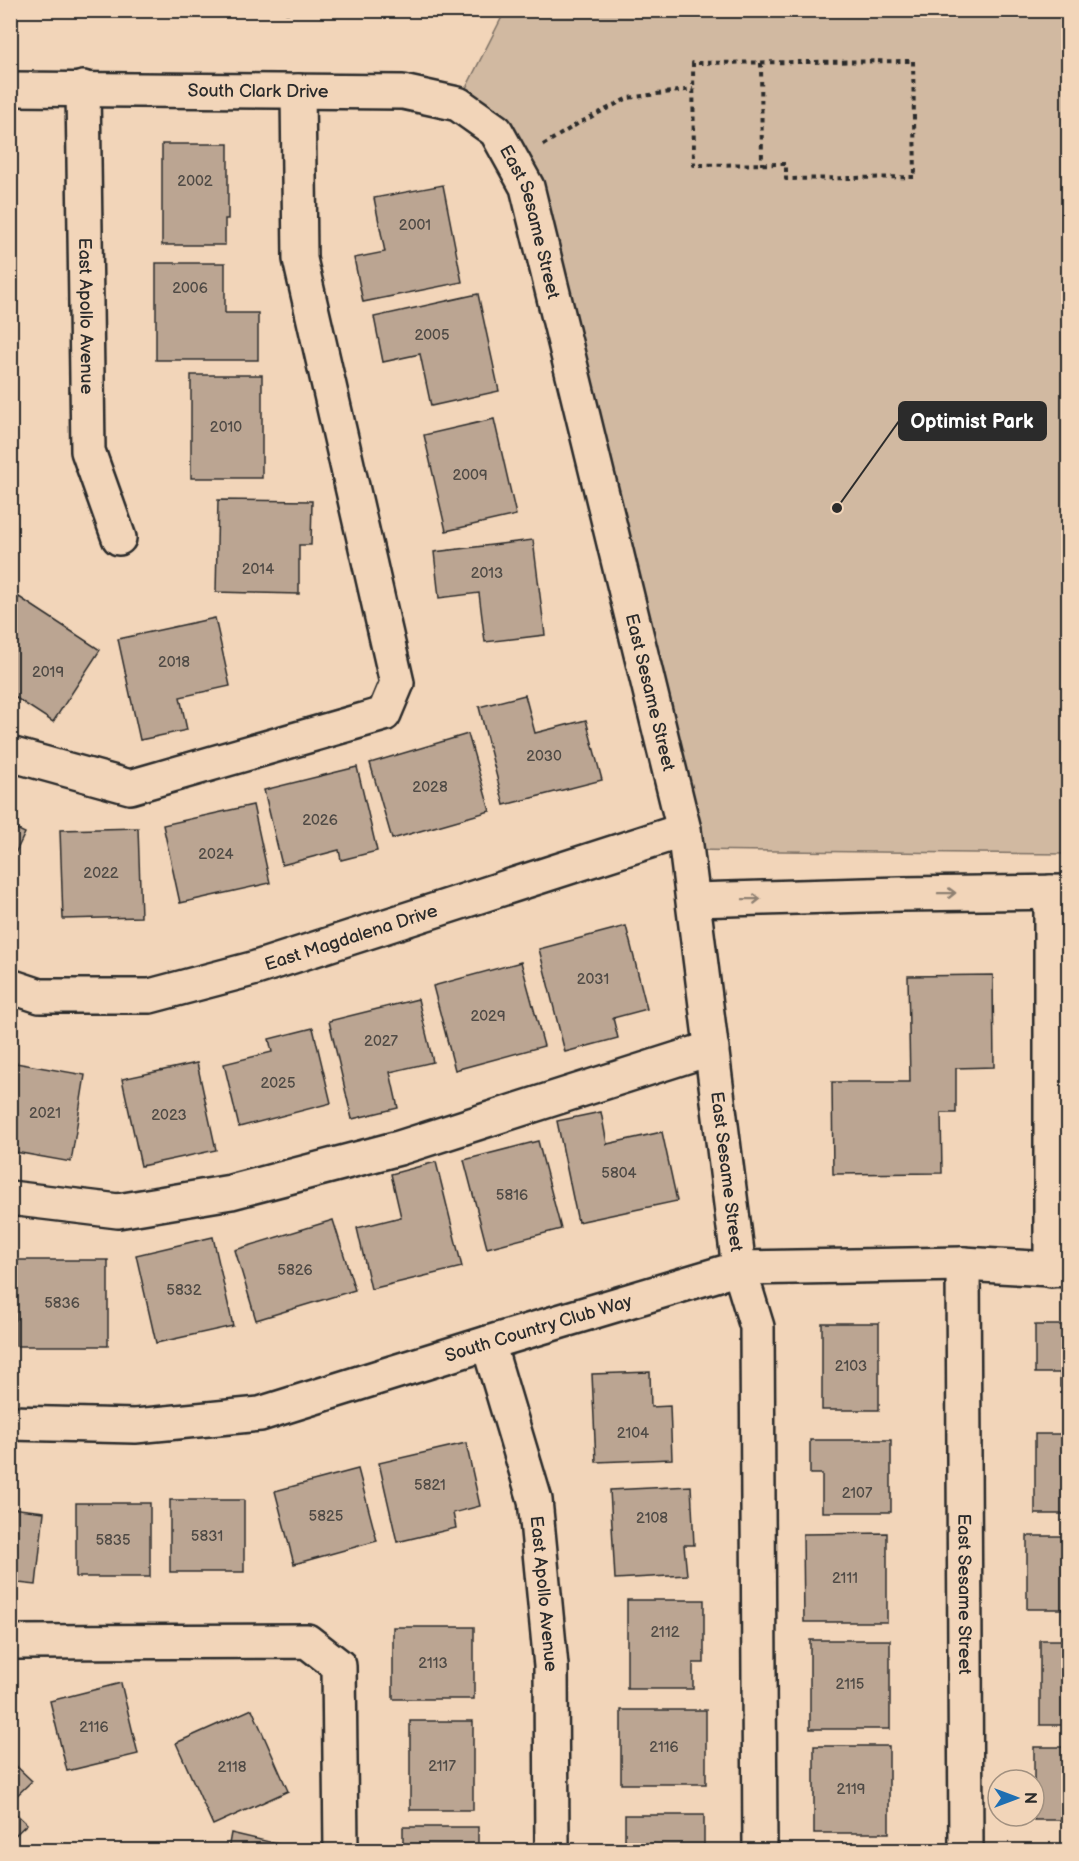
<svg xmlns="http://www.w3.org/2000/svg" width="1079" height="1861" font-family="'Balsamiq Sans',sans-serif">
<rect width="100%" height="100%" fill="#f2d5b9"/>
<filter id="ink" filterUnits="userSpaceOnUse"><feTurbulence type="fractalNoise" baseFrequency=".0167" numOctaves="2"/><feDisplacementMap in="SourceGraphic" scale="12" xChannelSelector="R" yChannelSelector="G"/><feConvolveMatrix kernelMatrix="1 2 1 2 8 2 1 2 1" color-interpolation-filters="sRGB"/></filter>
<g filter="url(#ink)">
<path fill="#d1b9a1" stroke="#7e7266" stroke-width="1.5" d="M 505,11 L 1068,11 L 1068,854 L 687,850 L 527,187 L 458,104 Z"/>
<g fill="#bba592" stroke="#2b2b2b" stroke-width="1.5">
<rect x="286" y="10" width="78" height="3"/>
<path d="M 387,10 L 487,10 L 487,16 L 387,13 Z"/>
<path d="M 162,144 L 228,144 L 228,219 L 225,219 L 225,245 L 162,245 Z"/>
<path d="M 443,185 L 462,282 L 363,302 L 354,258 L 385,252 L 374,198 Z"/>
<path d="M 156,263 L 225,263 L 225,313 L 258,313 L 258,360 L 156,360 Z"/>
<path d="M 478,294 L 499,391 L 431,406 L 420,354 L 383,362 L 374,317 Z"/>
<rect x="191" y="375" width="71" height="103"/>
<path d="M 494,419 L 516,515 L 446,531 L 424,435 Z"/>
<path d="M 218,500 L 312,501 L 311,545 L 299,545 L 299,594 L 216,592 Z"/>
<path d="M 533,540 L 545,635 L 485,642 L 479,593 L 439,598 L 434,552 Z"/>
<path d="M 19,597 L 100,650 L 53,722 L 10,694 L 10,610 Z"/>
<path d="M 215,618 L 230,686 L 180,697 L 187,730 L 140,740 L 118,639 Z"/>
<path d="M 525,695 L 535,733 L 586,720 L 602,780 L 504,805 L 479,707 Z"/>
<path d="M 468,734 L 490,811 L 392,839 L 370,763 Z"/>
<path d="M 357,767 L 377,851 L 341,860 L 339,850 L 282,865 L 264,790 Z"/>
<path d="M 253,805 L 270,883 L 180,903 L 163,825 Z"/>
<path d="M 10,826 L 25,833 L 10,864 Z"/>
<path d="M 138,828 L 141,917 L 63,919 L 60,830 Z"/>
<path d="M 626,926 L 647,1009 L 613,1018 L 618,1038 L 565,1052 L 539,949 Z"/>
<path d="M 521,962 L 544,1046 L 455,1070 L 433,986 Z"/>
<path d="M 993,975 L 994,1067 L 956,1068 L 956,1113 L 941,1113 L 942,1173 L 833,1174 L 832,1082 L 910,1082 L 908,976 Z"/>
<path d="M 418,999 L 433,1062 L 390,1072 L 398,1108 L 352,1119 L 329,1021 Z"/>
<path d="M 313,1028 L 331,1103 L 239,1127 L 224,1064 L 272,1052 L 269,1039 Z"/>
<path d="M 10,1062 L 85,1075 L 71,1162 L 10,1151 Z"/>
<path d="M 197,1063 L 216,1150 L 141,1166 L 122,1079 Z"/>
<path d="M 601,1112 L 607,1144 L 662,1132 L 677,1201 L 578,1222 L 557,1121 Z"/>
<path d="M 538,1141 L 561,1229 L 487,1248 L 464,1160 Z"/>
<path d="M 436,1162 L 462,1267 L 371,1289 L 357,1228 L 401,1217 L 391,1174 Z"/>
<path d="M 333,1220 L 355,1290 L 256,1320 L 235,1250 Z"/>
<path d="M 213,1237 L 233,1326 L 156,1343 L 136,1255 Z"/>
<rect x="16" y="1260" width="92" height="86"/>
<rect x="822" y="1323" width="57" height="87"/>
<path d="M 1035,1325 L 1068,1325 L 1068,1387 L 1060,1387 L 1060,1373 L 1035,1373 Z"/>
<path d="M 650,1372 L 651,1407 L 670,1406 L 672,1459 L 596,1462 L 592,1374 Z"/>
<rect x="1035" y="1434" width="33" height="80"/>
<path d="M 810,1440 L 891,1440 L 891,1512 L 822,1512 L 822,1474 L 810,1474 Z"/>
<path d="M 466,1443 L 480,1506 L 453,1513 L 456,1528 L 397,1542 L 379,1463 Z"/>
<path d="M 358,1469 L 377,1541 L 294,1564 L 275,1491 Z"/>
<path d="M 691,1486 L 694,1545 L 684,1545 L 687,1575 L 615,1579 L 610,1490 Z"/>
<rect x="170" y="1500" width="74" height="72"/>
<rect x="76" y="1503" width="74" height="74"/>
<path d="M 10,1508 L 44,1512 L 36,1585 L 10,1582 Z"/>
<path d="M 887,1533 L 887,1622 L 804,1622 L 803,1534 Z"/>
<rect x="1027" y="1536" width="41" height="73"/>
<path d="M 627,1600 L 704,1600 L 704,1663 L 693,1663 L 693,1689 L 627,1689 Z"/>
<rect x="393" y="1627" width="81" height="72"/>
<rect x="810" y="1640" width="80" height="89"/>
<rect x="1040" y="1640" width="28" height="85"/>
<path d="M 121,1683 L 138,1754 L 67,1771 L 50,1701 Z"/>
<path d="M 252,1709 L 288,1791 L 213,1825 L 176,1743 Z"/>
<rect x="621" y="1710" width="85" height="74"/>
<rect x="410" y="1721" width="63" height="89"/>
<rect x="814" y="1746" width="75" height="87"/>
<rect x="1034" y="1747" width="34" height="73"/>
<path d="M 10,1760 L 32,1781 L 10,1802 Z"/>
<path d="M 10,1808 L 27,1824 L 10,1840 Z"/>
<rect x="625" y="1815" width="79" height="35"/>
<rect x="403" y="1827" width="75" height="23"/>
<path d="M 231,1833 L 299,1849 L 299,1850 L 228,1850 Z"/>
<rect x="1036" y="1848" width="32" height="2"/>
</g>
<g fill="none" stroke-linecap="round" stroke-linejoin="round">
<g stroke="#2b2b2b" stroke-width="38">
<g id="minor">
<path id="s1" d="M 83,88 L 88,451 L 119,538"/>
<path id="s2" d="M 10,89 L 403,92 L 458,104 L 496,131 L 527,187 L 684,830 L 739,1268 L 757,1327 L 760,1850"/>
<path d="M 10,754 L 130,787 L 384,714 L 397,683 L 300,259 L 298,91"/>
<path d="M 1051,892 L 1051,1270"/>
<path d="M 694,900 L 900,894 L 1068,892"/>
<path id="s3" d="M 10,986 L 40,996 L 150,996 L 256,968 L 684,830"/>
<path d="M 10,1198 L 118,1211 L 231,1192 L 399,1148 L 712,1048"/>
<path id="s4" d="M 963,1264 L 966,1850"/>
<path id="s5" d="M 488,1343 L 535,1500 L 551,1666 L 552,1850"/>
<path id="s6" d="M 10,1423 L 135,1426 L 260,1414 L 488,1343 L 739,1268 L 963,1264 L 1068,1270"/>
<path d="M 10,1642 L 307,1641 L 339,1666 L 341,1850"/>
</g>
</g>
<g stroke="#2b2b2b" stroke-width="4" stroke-dasharray="4.5 4.5" stroke-linecap="butt">
<path d="M 913,61 L 915,177 L 786,179 L 786,164 L 694,165 L 693,63 Z"/>
<path d="M 761,63 L 762,165"/>
<path d="M 543,145 L 579,123 L 628,98 L 693,89"/>
</g>
<use href="#minor" stroke="#f2d5b9" stroke-width="33"/>
</g>
<defs><path id="oneway-shaft" d="M-6 0H5M1.5-3L5.5 0L1.5 3" fill="none" stroke-width="1.6" stroke-linecap="round" stroke-linejoin="round" transform="scale(1.5)"/></defs>
<g stroke="#8e8072">
<use href="#oneway-shaft" transform="translate(947 893) rotate(-1)"/>
<use href="#oneway-shaft" transform="translate(752 899) rotate(-1)"/>
</g>
</g>
<g text-anchor="middle" stroke-width="6" stroke-linejoin="round" paint-order="stroke">
<g font-size="15" fill="#4f4a45">
<text x="195" y="186">2002</text>
<text x="415" y="230">2001</text>
<text x="190" y="293">2006</text>
<text x="432" y="340">2005</text>
<text x="226" y="432">2010</text>
<text x="470" y="480">2009</text>
<text x="258" y="574">2014</text>
<text x="487" y="578">2013</text>
<text x="174" y="667">2018</text>
<text x="48" y="677">2019</text>
<text x="544" y="761">2030</text>
<text x="430" y="792">2028</text>
<text x="320" y="825">2026</text>
<text x="216" y="859">2024</text>
<text x="101" y="878">2022</text>
<text x="593" y="984">2031</text>
<text x="488" y="1021">2029</text>
<text x="381" y="1046">2027</text>
<text x="278" y="1088">2025</text>
<text x="45" y="1118">2021</text>
<text x="169" y="1120">2023</text>
<text x="619" y="1178">5804</text>
<text x="512" y="1200">5816</text>
<text x="295" y="1275">5826</text>
<text x="184" y="1295">5832</text>
<text x="62" y="1308">5836</text>
<text x="851" y="1371">2103</text>
<text x="633" y="1438">2104</text>
<text x="430" y="1490">5821</text>
<text x="857" y="1498">2107</text>
<text x="326" y="1521">5825</text>
<text x="652" y="1523">2108</text>
<text x="207" y="1541">5831</text>
<text x="113" y="1545">5835</text>
<text x="845" y="1583">2111</text>
<text x="665" y="1637">2112</text>
<text x="433" y="1668">2113</text>
<text x="850" y="1689">2115</text>
<text x="94" y="1732">2116</text>
<text x="664" y="1752">2116</text>
<text x="442" y="1771">2117</text>
<text x="232" y="1772">2118</text>
<text x="851" y="1794">2119</text>
</g>
<g font-size="18" fill="#2b2b2b" stroke="#f2d5b9">
<text dy="6" stroke="none"><textPath href="#s2" startOffset="248">South Clark Drive</textPath></text>
<text dy="6" stroke="none"><textPath href="#s2" startOffset="594">East Sesame Street</textPath></text>
<text dy="6" stroke="none"><textPath href="#s1" startOffset="228">East Apollo Avenue</textPath></text>
<text dy="6" stroke="none"><textPath href="#s2" startOffset="1080">East Sesame Street</textPath></text>
<text dy="6" stroke="none"><textPath href="#s3" startOffset="351">East Magdalena Drive</textPath></text>
<text dy="6" stroke="none"><textPath href="#s2" startOffset="1566">East Sesame Street</textPath></text>
<text dy="6" stroke="none"><textPath href="#s6" startOffset="542">South Country Club Way</textPath></text>
<text dy="6" stroke="none"><textPath href="#s5" startOffset="258">East Apollo Avenue</textPath></text>
<text dy="6" stroke="none"><textPath href="#s4" startOffset="330">East Sesame Street</textPath></text>
</g>
</g>
<path fill="none" stroke="#2b2b2b" stroke-width="2" d="M837 508L899 421"/>
<circle fill="#2b2b2b" stroke="#f2d5b9" stroke-width="2" cx="837" cy="508" r="6"/>
<rect fill="#2b2b2b" stroke="#2b2b2b" stroke-width="2" x="899" y="402" width="147" height="38" rx="6"/>
<g font-size="20" text-anchor="middle" font-weight="bold" fill="#fff">
<text x="972" y="428">Optimist Park</text>
</g>
<rect width="1079" height="1861" fill="none" stroke="#f2d5b9" stroke-width="36"/>
<rect x="18" y="18" width="1043" height="1825" fill="none" stroke="#2b2b2b" stroke-width="2" filter="url(#ink)"/>
<g transform="translate(1016 1798) rotate(90)"><circle r="28" fill="#f2d5b9" stroke="#a29180" stroke-width="1.5"/>
<path d="M0-4.5L10 22L0 15L-10 22Z" fill="#1f6fb2"/>
<text y="-9" font-size="16" font-weight="bold" text-anchor="middle" fill="#2b2b2b">N</text>
</g>
</svg>
